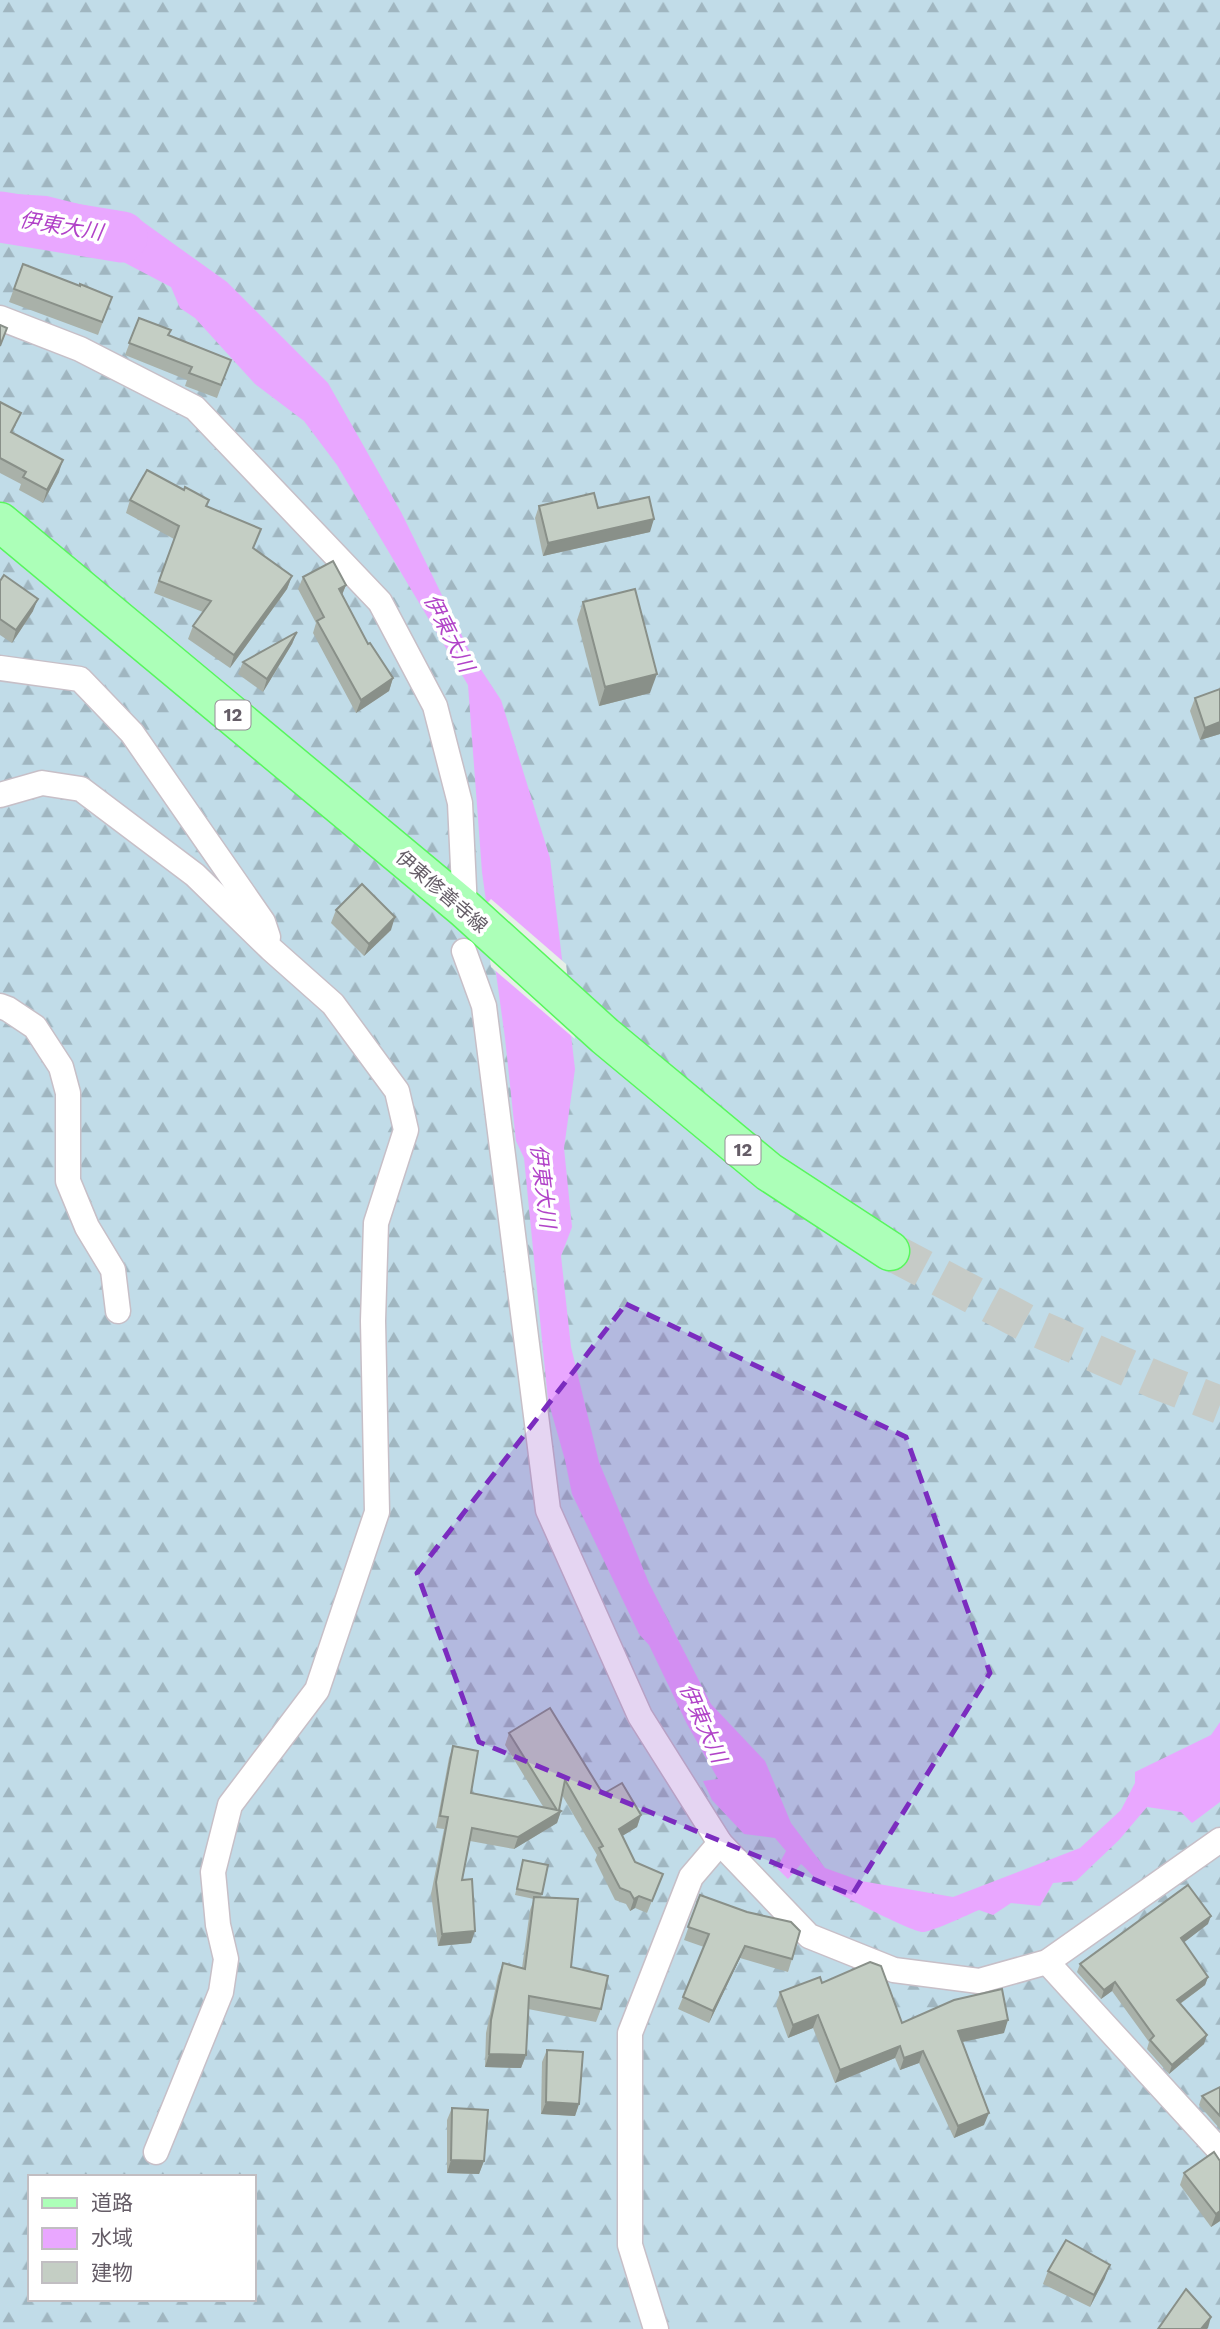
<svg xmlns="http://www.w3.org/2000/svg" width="1220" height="2329" font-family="'Work Sans','Noto Sans JP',sans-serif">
<defs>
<pattern id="forest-firs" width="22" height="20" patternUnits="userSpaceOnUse" patternTransform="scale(1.75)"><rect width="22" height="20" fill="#c1dce8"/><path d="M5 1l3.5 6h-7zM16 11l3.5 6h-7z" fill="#a0b6c0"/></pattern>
</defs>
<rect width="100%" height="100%" fill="#e6f0e7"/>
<path fill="url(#forest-firs)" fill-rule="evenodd" d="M 0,0 L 1220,0 L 1220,2329 L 0,2329 ZM 30,2177 L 254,2177 L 254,2299 L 30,2299 Z"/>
<path fill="#e9a7ff" d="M 0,193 L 47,196 L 139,219 L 227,282 L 328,383 L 401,512 L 472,656 L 501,700 L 550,858 L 575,1069 L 564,1148 L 572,1227 L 561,1256 L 571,1347 L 599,1462 L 649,1583 L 711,1704 L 765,1761 L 791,1823 L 825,1868 L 861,1881 L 953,1897 L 1080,1848 L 1121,1810 L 1135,1783 L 1135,1772 L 1211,1735 L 1220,1722 L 1220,1802 L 1192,1823 L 1181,1812 L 1147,1807 L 1119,1840 L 1076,1881 L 1053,1883 L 1040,1906 L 1011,1903 L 993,1915 L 979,1910 C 967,1915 934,1931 923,1932 C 914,1933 832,1891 821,1883 C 814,1878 808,1870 801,1864 L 788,1879 L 777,1868 L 786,1851 L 775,1838 L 744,1834 L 712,1800 L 703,1781 L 718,1779 L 687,1724 L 649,1645 L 639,1634 L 572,1494 L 565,1460 L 548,1400 L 524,1158 L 516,1141 L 505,1038 L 482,872 L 468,685 L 337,465 L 304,421 L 255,384 L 195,318 L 180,308 L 171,287 L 30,213 L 0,214 Z"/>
<path fill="#e6f0e7" d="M 491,899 L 566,964 L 575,1039 L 491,967 L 483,908 Z"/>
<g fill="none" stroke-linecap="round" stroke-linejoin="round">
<path stroke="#e9a7ff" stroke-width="51" d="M 0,217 L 122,237"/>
<path stroke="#c6cbc7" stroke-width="38" stroke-dasharray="38 19" stroke-linecap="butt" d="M 890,1251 L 1032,1326 L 1156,1380 L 1220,1405"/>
<g stroke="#c7bfc7" stroke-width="27">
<g id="minor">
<path d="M 0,318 L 80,349 L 195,408 L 380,602 L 435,706 L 460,803 L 465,909"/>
<path d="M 0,668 L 80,679 L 132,733 L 263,922 L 268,937"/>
<path d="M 0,795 L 42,783 L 81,789 L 195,875 L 271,949 L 333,1004 L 397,1091 L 406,1130 L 376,1223 L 373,1321 L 377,1512 L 317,1690 L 230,1805 L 213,1872 L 218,1925 L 226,1959 L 221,1992 L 156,2152"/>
<path d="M 464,951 L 484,1006 L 548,1510 L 640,1716 L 720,1843 L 809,1936 L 894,1970 L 979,1981 L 1047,1962 L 1220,1840"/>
<path d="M 0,1006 L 8,1009 L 35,1027 L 61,1067 L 68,1093 L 68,1181 L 87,1227 L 113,1270 L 118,1311"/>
<path d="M 1047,1962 L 1220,2151"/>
<path d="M 656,2329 L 630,2245 L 630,2033 L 691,1877 L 720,1843"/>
</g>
</g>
<g stroke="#58f65d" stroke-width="41">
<path id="primary" d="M 0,522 L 465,909 L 605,1036 L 769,1172 L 890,1251"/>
</g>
<use href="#minor" stroke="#fff" stroke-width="24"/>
<use href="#primary" stroke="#acffb8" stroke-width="38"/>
</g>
<g fill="#a9b1a9">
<path d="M 23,264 L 80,286 L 112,297 L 98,335 L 9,302 Z"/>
<path d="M 139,318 L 168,335 L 231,360 L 217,398 L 185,386 L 187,380 L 125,355 Z"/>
<path d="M 0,402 L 16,425 L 12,432 L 59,472 L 43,503 L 19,490 L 21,484 L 0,473 Z"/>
<path d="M 130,500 L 209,500 L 207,506 L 253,548 L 292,576 L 287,589 L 230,668 L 188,639 L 193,626 L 203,612 L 154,593 L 174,539 L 126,513 Z"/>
<path d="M 539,506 L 598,508 L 650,532 L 543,556 L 535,518 Z"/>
<path d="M 303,577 L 346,585 L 342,595 L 368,644 L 393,678 L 389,691 L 356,713 L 313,633 L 316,623 L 298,589 Z"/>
<path d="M 0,581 L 33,611 L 12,643 L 0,635 Z"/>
<path d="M 583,602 L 650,693 L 599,706 L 577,620 Z"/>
<path d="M 297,632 L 292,644 L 263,692 L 238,674 L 243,662 Z"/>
<path d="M 1220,689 L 1220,734 L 1200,740 L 1190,711 L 1195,698 Z"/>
<path d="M 336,910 L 391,930 L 364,956 L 331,923 Z"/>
<path d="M 509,1733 L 603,1794 L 641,1815 L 637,1827 L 622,1836 L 635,1862 L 663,1874 L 647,1913 L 635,1908 L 630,1911 L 626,1904 L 615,1900 L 595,1860 L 597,1855 L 562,1795 L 559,1810 L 561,1811 L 557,1823 L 514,1849 L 470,1841 L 462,1880 L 471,1943 L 438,1946 L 431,1894 L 444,1829 L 436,1828 L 449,1758 L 453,1746 L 471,1793 L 544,1808 L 505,1745 Z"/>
<path d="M 523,1860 L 542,1894 L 541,1898 L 571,1967 L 601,2009 L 596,2022 L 528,2009 L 526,2055 L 521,2068 L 485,2067 L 486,2033 L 498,1976 L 503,1963 L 522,1968 L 530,1910 L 534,1899 L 515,1895 Z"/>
<path d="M 700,1895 L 792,1959 L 788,1972 L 740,1958 L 709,2023 L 678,2009 L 704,1947 L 684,1940 Z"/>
<path d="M 1208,1924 L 1184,1942 L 1208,1977 L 1205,1985 L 1180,2004 L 1207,2035 L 1204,2044 L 1169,2074 L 1147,2049 L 1149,2042 L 1112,1991 L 1101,1999 L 1077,1972 L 1080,1964 Z"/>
<path d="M 822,1983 L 902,2023 L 1004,2033 L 962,2042 L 984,2125 L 954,2138 L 919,2063 L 900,2070 L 895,2058 L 835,2083 L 813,2028 L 788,2038 L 776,2005 L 780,1992 Z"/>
<path d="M 547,2050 L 579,2104 L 575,2116 L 541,2114 L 542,2062 Z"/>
<path d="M 1220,2087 L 1220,2129 L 1199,2105 L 1202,2096 Z"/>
<path d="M 452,2108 L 484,2161 L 479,2174 L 447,2173 L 447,2120 Z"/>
<path d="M 1220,2161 L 1220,2221 L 1211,2227 L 1180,2185 L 1184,2173 Z"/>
<path d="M 1048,2271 L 1105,2278 L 1090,2307 L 1043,2284 Z"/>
</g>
<g fill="#899089">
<path d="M 63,460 L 59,472 L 43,503 L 47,490 Z"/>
<path d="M 654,519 L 650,532 L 543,556 L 548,543 Z"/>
<path d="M 292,576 L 287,589 L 230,668 L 234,655 Z"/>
<path d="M 346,585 L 341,597 L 339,589 Z"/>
<path d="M 38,599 L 33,611 L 12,643 L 16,630 Z"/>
<path d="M 297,632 L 292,644 L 263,692 L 267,679 Z"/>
<path d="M 657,674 L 650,693 L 599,706 L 605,687 Z"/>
<path d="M 393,678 L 389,691 L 356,713 L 361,700 Z"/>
<path d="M 1220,722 L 1220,734 L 1200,740 L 1205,728 Z"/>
<path d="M 395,917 L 391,930 L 364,956 L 369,944 Z"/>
<path d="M 561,1811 L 557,1823 L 514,1849 L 518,1837 Z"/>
<path d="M 641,1815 L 637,1827 L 614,1841 L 619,1829 Z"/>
<path d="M 639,1896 L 635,1908 L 630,1911 L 634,1899 Z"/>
<path d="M 1211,1916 L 1208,1924 L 1178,1947 L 1181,1938 Z"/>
<path d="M 475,1931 L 471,1943 L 438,1946 L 442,1934 Z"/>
<path d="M 745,1946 L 740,1958 L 709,2023 L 713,2011 Z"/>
<path d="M 1208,1977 L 1205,1985 L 1174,2008 L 1177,2000 Z"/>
<path d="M 1115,1982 L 1112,1991 L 1101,1999 L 1104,1990 Z"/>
<path d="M 818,2015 L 813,2028 L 788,2038 L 793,2025 Z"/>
<path d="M 1008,2020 L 1004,2033 L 953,2044 L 958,2031 Z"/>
<path d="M 1207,2035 L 1204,2044 L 1169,2074 L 1172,2065 Z"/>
<path d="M 900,2046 L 895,2058 L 835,2083 L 840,2070 Z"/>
<path d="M 923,2051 L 919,2063 L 900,2070 L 904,2058 Z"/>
<path d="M 489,2054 L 526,2055 L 521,2068 L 485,2067 Z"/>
<path d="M 546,2102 L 579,2104 L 575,2116 L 541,2114 Z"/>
<path d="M 989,2113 L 984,2125 L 954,2138 L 958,2126 Z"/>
<path d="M 451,2160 L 484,2161 L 479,2174 L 447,2173 Z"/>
<path d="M 1220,2211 L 1220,2221 L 1211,2227 L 1216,2214 Z"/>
<path d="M 1110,2265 L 1105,2278 L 1090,2307 L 1094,2295 Z"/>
<path d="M 1211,2317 L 1208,2328 L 1207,2329 L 1201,2329 Z"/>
</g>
<g fill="#c4cec4" stroke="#899089" stroke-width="2">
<path d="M 23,264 L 80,286 L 80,284 L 112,297 L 102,322 L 14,289 Z"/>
<path d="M 139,318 L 171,330 L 168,335 L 231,360 L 221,385 L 189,373 L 192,367 L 129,343 Z"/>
<path d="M 0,325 L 7,328 L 0,346 Z"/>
<path d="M 0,402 L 21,413 L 11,432 L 63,460 L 47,490 L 23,477 L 26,472 L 0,458 Z"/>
<path d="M 147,470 L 184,490 L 185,487 L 209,500 L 206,506 L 261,529 L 253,548 L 292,576 L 234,655 L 193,626 L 211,601 L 159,581 L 179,526 L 130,500 Z"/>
<path d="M 594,493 L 598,508 L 649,497 L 654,519 L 548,543 L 539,506 Z"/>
<path d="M 333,561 L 346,585 L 339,589 L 368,644 L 370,643 L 393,678 L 361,700 L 317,621 L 324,617 L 303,577 Z"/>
<path d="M 4,575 L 38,599 L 16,630 L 0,619 L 0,581 Z"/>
<path d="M 635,589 L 657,674 L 605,687 L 583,602 Z"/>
<path d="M 297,632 L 267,679 L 243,662 Z"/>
<path d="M 1220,689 L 1220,722 L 1205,728 L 1195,698 Z"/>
<path d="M 362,884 L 395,917 L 369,944 L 336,910 Z"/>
<path d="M 550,1708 L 603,1794 L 622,1783 L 641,1815 L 619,1829 L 635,1862 L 663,1874 L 652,1901 L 639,1896 L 634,1899 L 630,1892 L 620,1888 L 599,1848 L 603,1846 L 565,1780 L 559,1810 L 561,1811 L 518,1837 L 472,1828 L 462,1880 L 472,1879 L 475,1931 L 442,1934 L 436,1882 L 448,1817 L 440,1816 L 453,1746 L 478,1751 L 471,1793 L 557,1810 L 509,1733 Z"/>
<path d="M 523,1860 L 548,1865 L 542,1894 L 517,1889 Z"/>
<path d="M 1188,1885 L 1211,1916 L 1181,1938 L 1208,1977 L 1177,2000 L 1207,2035 L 1172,2065 L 1150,2040 L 1154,2036 L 1115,1982 L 1104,1990 L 1080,1964 Z"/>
<path d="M 700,1895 L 747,1912 L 791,1922 L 800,1931 L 792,1959 L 745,1946 L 713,2011 L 683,1997 L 709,1934 L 688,1927 Z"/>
<path d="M 534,1897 L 578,1899 L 571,1967 L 608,1976 L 601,2009 L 529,1996 L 526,2055 L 489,2054 L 491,2020 L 503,1963 L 525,1969 Z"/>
<path d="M 870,1962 L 881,1966 L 902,2023 L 954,2000 L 1002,1989 L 1008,2020 L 958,2031 L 989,2113 L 958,2126 L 923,2051 L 904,2058 L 900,2046 L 840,2070 L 818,2015 L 793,2025 L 780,1992 L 820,1977 L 822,1983 Z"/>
<path d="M 547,2050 L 583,2052 L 579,2104 L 546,2102 Z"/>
<path d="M 1220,2087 L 1220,2116 L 1202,2096 Z"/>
<path d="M 452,2108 L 488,2110 L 484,2161 L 451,2160 Z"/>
<path d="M 1214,2152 L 1220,2161 L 1220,2211 L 1216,2214 L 1184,2173 Z"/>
<path d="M 1066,2240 L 1110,2265 L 1094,2295 L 1048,2271 Z"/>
<path d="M 1186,2289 L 1211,2317 L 1201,2329 L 1158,2329 Z"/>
</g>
<path fill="#7b2cbf" fill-opacity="0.2" stroke="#7b2cbf" stroke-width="5" stroke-dasharray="14 9" stroke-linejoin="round" d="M 626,1304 L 906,1437 L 990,1673 L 852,1895 L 479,1742 L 417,1573 Z"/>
<g text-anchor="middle" stroke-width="7" stroke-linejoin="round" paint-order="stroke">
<g fill="#fff" stroke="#938e95" stroke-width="2">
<rect x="215.5" y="700.5" width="35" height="29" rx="5"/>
<rect x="725.5" y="1135.5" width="35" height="29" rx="5"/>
</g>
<g font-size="18" font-weight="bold" fill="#655d67">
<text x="233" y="721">12</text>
<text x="743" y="1156">12</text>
</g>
<g font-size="19" fill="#655d67" stroke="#fff">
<text transform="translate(442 891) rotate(41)" y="7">伊東修善寺線</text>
</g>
<g font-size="21" font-style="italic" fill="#b143c8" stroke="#fff">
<text transform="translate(61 226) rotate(9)" y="7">伊東大川</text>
<text transform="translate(449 633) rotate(63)" y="7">伊東大川</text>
<text transform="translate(543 1186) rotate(83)" y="7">伊東大川</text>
<text transform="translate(703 1723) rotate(66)" y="7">伊東大川</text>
</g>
</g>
<rect x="28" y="2175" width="228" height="126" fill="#ffffff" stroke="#c1bec2" stroke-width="2"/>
<rect x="42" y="2198" width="35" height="10" fill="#acffb8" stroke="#c1bec2" stroke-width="2"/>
<text x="91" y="2210" font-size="21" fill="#655d67">道路</text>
<rect x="42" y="2228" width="35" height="21" fill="#e9a7ff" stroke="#c1bec2" stroke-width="2"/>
<text x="91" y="2245" font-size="21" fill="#655d67">水域</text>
<rect x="42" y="2262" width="35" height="21" fill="#c4cec4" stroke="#c1bec2" stroke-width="2"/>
<text x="91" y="2280" font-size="21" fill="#655d67">建物</text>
</svg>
